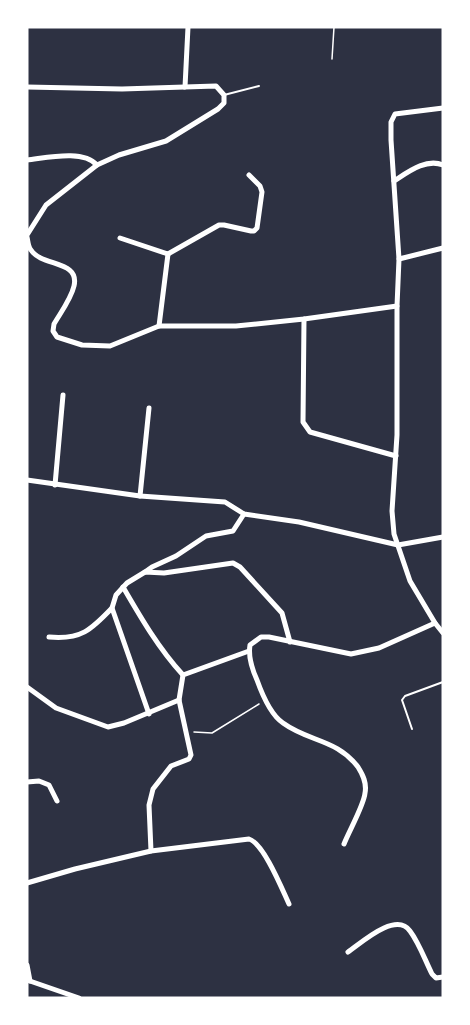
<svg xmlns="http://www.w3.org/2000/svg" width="470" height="1025" font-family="'Alegreya Sans',sans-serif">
<rect width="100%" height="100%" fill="#2d3142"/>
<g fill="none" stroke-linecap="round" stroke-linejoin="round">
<g stroke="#fff" stroke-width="1.5">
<path d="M 332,59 L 334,27"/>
<path d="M 194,732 L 212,733 L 259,704"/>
</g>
<g stroke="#fff" stroke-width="2">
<path d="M 224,95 L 259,86"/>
<path d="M 412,729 L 402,700 L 405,696 L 443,682"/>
</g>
<g stroke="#fff" stroke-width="5">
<path d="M 27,87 L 122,89 L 216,86 L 224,95 L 224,103 L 218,109 L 166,141 L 119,155 L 97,165"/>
<path d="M 185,87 L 188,27"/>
<path d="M 443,108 L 395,114 L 391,122 L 391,140 L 399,259 L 397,306 L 397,435 L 392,511 L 394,534 L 410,581 L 435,623 L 443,633"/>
<path d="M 27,160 C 46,158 83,149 97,165 L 46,205 L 27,235"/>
<path d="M 394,181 C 408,172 426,158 443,165"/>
<path d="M 27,237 C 28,241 28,247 31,250 C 42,267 80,260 74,286 C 71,299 61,312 54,324 L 53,331 L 57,337 L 82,345 L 110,346 L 159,326 L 236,326 L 304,319 L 397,306"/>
<path d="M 120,238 L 168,254 L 219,225 L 224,225 L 251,231 L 254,231 L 257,228 L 262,192 L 260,186 L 249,175"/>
<path d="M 399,259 L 443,248"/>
<path d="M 304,319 L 303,422 L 310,432 L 396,456"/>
<path d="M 159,326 L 168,254"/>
<path d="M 27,480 L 140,496 L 225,502 L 244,514 L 299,522 L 398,545 L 443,537"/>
<path d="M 55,485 L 63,395"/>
<path d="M 140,496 L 149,408"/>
<path d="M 145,572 L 152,567 L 176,556 L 206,536 L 233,531 L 244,514"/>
<path d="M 123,587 C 141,618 159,649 183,675"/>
<path d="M 49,637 C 81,640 91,630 112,608"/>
<path d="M 27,687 L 56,708 L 108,727 L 124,723 L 179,700"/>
<path d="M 149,714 L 112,608 L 116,595 L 127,583 L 145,572 L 164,573 L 233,563 L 240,567 L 282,613 L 290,642"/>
<path d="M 27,782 L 39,781 L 49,785 L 57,801"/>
<path d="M 344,844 C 349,831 364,805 365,793 C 367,783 363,775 358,767 C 337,739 309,742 283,723 C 271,715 262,694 257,680 C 252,669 248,657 250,645 L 261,637 L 269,637 L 351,654 L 379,648 L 435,623"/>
<path d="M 151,851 L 149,805 L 153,789 L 171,766 L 189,759 L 191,755 L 179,700 L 183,675 L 249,651"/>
<path d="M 27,883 L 75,869 L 151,851 L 249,839 C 264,844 282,889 289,904"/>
<path d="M 348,952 C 361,943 396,911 410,931 C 419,943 425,960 432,974 L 436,978 L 443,977"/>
<path d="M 27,965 L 30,981"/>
<path d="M 27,980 L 79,998"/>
</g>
</g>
<rect width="470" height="1025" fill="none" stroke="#ffffff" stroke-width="57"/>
</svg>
